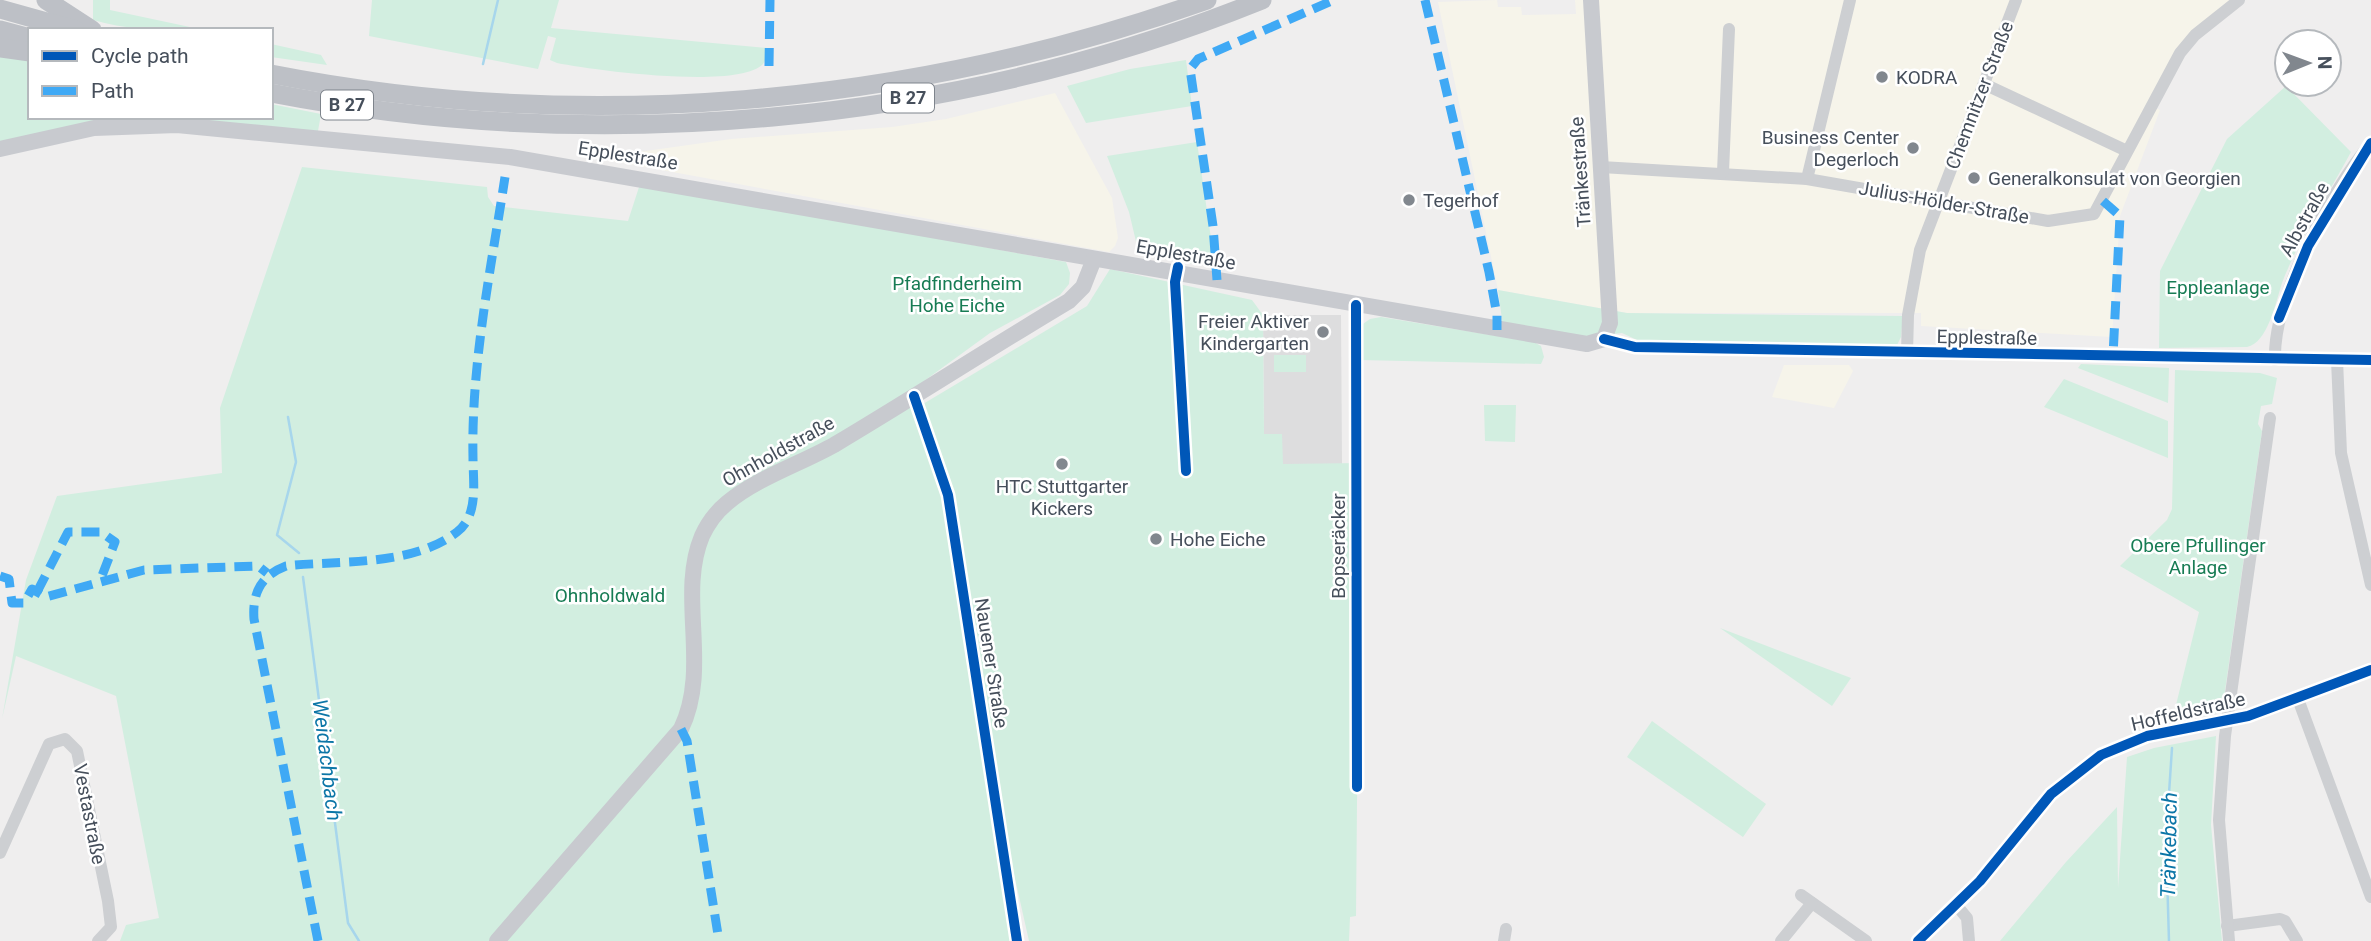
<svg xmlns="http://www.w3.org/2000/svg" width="2371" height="941" font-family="Roboto,sans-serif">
<rect width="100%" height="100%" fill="#efeeee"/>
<g fill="#f6f4ea">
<path d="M 1497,0 L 1498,7 L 1521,7 L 1522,15 L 1576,14 L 1575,0 L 2239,0 L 2195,35 L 2150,105 L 2160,110 L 2120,216 L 2112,337 L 1921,326 L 1921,313 L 1627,313 L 1498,290 L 1438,2 Z"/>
<path d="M 1055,93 L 1112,198 L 1118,238 L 1115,246 L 1109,252 L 596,158 L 731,139 L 892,127 L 946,119 Z"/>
<path d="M 1784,365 L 1849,365 L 1853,371 L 1834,408 L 1772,397 Z"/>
</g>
<path fill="#ddddde" d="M 1263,315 L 1341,315 L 1342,464 L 1283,464 L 1264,435 Z"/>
<g fill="#d2eee0">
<path d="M 93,0 L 110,0 L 110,10 L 204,30 C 165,30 130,31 93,20 Z"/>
<path d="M 372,0 L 559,0 L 551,28 L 767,48 C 767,54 767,59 763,64 C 739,90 592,70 557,63 L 550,60 L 556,38 L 548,36 L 538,69 L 369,36 Z"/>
<path d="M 271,44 L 321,55 L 327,65 L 271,57 Z"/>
<path d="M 0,52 L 30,56 L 30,117 L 271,117 L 271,104 L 321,114 L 318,131 L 124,118 L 0,142 Z"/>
<path d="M 1186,60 L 1192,106 L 1086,123 L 1067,86 L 1130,69 Z"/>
<path d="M 2286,86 L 2351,152 C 2328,195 2299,238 2282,283 C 2276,301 2268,343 2247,347 L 2159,348 L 2160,271 L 2227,139 Z"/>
<path d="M 1197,142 L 1214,259 L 1201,259 L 1195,264 L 1139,254 L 1129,212 L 1107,156 Z"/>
<path d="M 302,167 L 487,187 L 488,197 L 494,206 L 628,221 L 640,184 L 1066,262 L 1070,273 L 1069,284 L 1060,295 L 990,333 L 909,392 L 936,461 L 923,404 L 1087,306 L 1110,269 L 1252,300 L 1263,315 L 1264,434 L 1282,434 L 1283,464 L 1360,463 L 1356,916 L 1350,917 L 1349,941 L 1029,941 L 1007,843 L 1012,941 L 120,941 L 126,925 L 159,918 L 116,696 L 16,656 L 2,719 L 26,580 L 57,496 L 222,473 L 220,408 Z"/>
<path d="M 1498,290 L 1627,313 L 1903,316 L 1901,337 L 1897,345 L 1887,346 L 1655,343 L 1637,340 L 1622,333 L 1577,338 L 1503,327 Z"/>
<path d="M 1381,317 L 1534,342 L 1541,346 L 1544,357 L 1541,364 L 1360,360 L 1360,326 L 1370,319 Z"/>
<rect x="1274" y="355" width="32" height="17"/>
<path d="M 2081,364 L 2169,368 L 2168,403 L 2078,368 Z"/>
<path d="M 2175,370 L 2260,373 L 2277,378 L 2272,404 L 2261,406 L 2258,424 L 2262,431 L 2222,712 L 2172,721 L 2199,612 L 2120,566 L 2167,520 L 2172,509 Z"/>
<path d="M 2064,379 L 2168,421 L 2168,458 L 2044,407 Z"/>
<path d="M 1484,405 L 1516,405 L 1515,442 L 1485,441 Z"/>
<path d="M 1720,628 L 1851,678 L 1832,706 Z"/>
<path d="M 1652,721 L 1766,804 L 1743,837 L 1627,757 Z"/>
<path d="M 2216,736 L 2211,825 L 2222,941 L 2000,941 L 2066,862 L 2117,807 L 2118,888 L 2127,757 L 2154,748 Z"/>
</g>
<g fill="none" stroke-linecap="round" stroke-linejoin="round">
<g stroke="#a7d6ec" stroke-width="2.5">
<path d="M 483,64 L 498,0"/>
<path d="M 288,417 L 296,462 L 277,535 L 299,553"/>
<path d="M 303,577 L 348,923 L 359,941"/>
<path d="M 2169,941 L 2166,839 L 2172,748"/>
</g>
<g stroke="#cdcfd2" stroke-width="12">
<path d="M 1984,84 L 2127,151"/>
<path d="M 1601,167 L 1807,179 L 2048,221 L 2094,214 L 2180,53 L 2195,35 L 2239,0"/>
<path d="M 1723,172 L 1729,29"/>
<path d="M 1807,179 L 1850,0"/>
<path d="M 1356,305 L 1357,787"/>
<path d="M 1604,339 L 1635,347 L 2371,360"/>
<path d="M 1907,353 L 1908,315 L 1920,250 L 2016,0"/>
<path d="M 2275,360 C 2273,297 2331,190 2371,143"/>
<path d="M 2337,360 L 2341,453 L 2371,585"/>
<path d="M 914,396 L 948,495 L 1017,941"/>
<path d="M 2298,699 L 2371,897"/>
<path d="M 0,853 L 49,744 L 65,739 L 77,751 L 108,901 L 111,927 L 98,941"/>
<path d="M 1801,895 L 1866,941"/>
<path d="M 1957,906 L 1967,918 L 1969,941"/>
<path d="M 2227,926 L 2280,919 L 2285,921 L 2297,941"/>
<path d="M 1504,941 L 1506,929"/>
<path d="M 1781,941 L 1812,903"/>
<path d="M 1918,941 L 1980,881 L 2051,794 L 2101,755 L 2147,736 L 2248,716 L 2371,670"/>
<path d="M 2229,941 L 2219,820 L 2225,736 L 2270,418"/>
</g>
<g stroke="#c8cacf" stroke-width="16">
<path d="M 0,149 L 94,128 L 177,125 L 510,157 L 1587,344 L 1604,339 L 1610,323 L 1591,0"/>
<path d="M 497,941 L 681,729 C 711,667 677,596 702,536 C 708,523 716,512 727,503 C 757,478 800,464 834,445 C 913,398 990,348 1069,301 L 1083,287 L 1094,259"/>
</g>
<g stroke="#bdc0c6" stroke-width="19">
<path d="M 46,0 L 92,30"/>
<path d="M 0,9 L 75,30"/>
<path d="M 0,30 L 30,38"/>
<path d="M 0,48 L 30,52"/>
<path d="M 271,74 C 583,135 909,106 1207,0"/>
<path d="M 271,93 C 597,156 953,125 1262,0"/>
</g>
<g stroke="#3fa9f5" stroke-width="9" stroke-dasharray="18 9" stroke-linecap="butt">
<path d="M 1425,0 L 1489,272 L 1497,315 L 1497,330"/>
<path d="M 769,66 L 770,0"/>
<path d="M 2103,201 L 2120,216 L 2113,356"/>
<path d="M 1217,280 L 1213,226 L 1190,69 L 1198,59 L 1334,0"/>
<path d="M 0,576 L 9,579 L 12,603 L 24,603 L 32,589 L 46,597 L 144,570 L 258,566 L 267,573"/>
<path d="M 37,592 L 68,532 L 101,532 L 115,542 L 100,581"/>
<path d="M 681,729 L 687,741 L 719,941"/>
<path d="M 318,941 L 254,619 C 252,592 262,575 286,566 C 339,560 412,567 457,532 C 479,515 473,483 473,458 C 471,364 491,269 505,177"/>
</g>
<g stroke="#fff" stroke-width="15">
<g id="cycleway">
<path d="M 1178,267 L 1175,282 L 1186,471"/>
<path d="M 1356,305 L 1357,787"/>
<path d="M 2279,318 L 2308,246 L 2371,143"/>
<path d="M 1604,339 L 1635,347 L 2371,360"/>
<path d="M 914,396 L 948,495 L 1017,941"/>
<path d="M 1918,941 L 1980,881 L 2051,794 L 2101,755 L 2147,736 L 2248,716 L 2371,670"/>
</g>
</g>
<use href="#cycleway" stroke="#0057b8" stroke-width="10"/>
</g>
<g fill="#81878e" stroke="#fff" stroke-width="2.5">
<circle cx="1882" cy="77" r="7"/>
<circle cx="1913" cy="148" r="7"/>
<circle cx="1974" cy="178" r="7"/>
<circle cx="1409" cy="200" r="7"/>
<circle cx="1323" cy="332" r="7"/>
<circle cx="1062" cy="464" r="7"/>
<circle cx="1156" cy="539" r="7"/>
</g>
<g text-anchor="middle" stroke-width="5" stroke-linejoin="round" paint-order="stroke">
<g fill="#fff" stroke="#7e848c" stroke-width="2">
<rect x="882" y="83.5" width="52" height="29" rx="5"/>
<rect x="321" y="90.5" width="52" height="29" rx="5"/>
</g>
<g font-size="18" font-weight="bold" fill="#464f5b">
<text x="908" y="104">B 27</text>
<text x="347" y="111">B 27</text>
</g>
<g font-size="19" fill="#464f5b" stroke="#fff" text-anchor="start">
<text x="1896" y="84">KODRA</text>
<text x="1899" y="144" text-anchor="end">Business Center<tspan x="1899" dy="22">Degerloch</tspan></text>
<text x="1988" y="185">Generalkonsulat von Georgien</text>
<text x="1423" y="207">Tegerhof</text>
<text x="1309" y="328" text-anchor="end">Freier Aktiver<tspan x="1309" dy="22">Kindergarten</tspan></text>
<text x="1062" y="493" text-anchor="middle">HTC Stuttgarter<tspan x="1062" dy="22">Kickers</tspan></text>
<text x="1170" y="546">Hohe Eiche</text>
</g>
<g font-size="19" fill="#464f5b" stroke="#fff">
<text transform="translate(1979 95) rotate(-69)" y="7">Chemnitzer Straße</text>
<text transform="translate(628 155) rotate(9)" y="7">Epplestraße</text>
<text transform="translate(1580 172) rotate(-94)" y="7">Tränkestraße</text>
<text transform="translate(1944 202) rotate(10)" y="7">Julius-Hölder-Straße</text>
<text transform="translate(2304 219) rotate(-61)" y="7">Albstraße</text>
<text transform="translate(1186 254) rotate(10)" y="7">Epplestraße</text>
<text transform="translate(1987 337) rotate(1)" y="7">Epplestraße</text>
<text transform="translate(778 451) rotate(-29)" y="7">Ohnholdstraße</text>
<text transform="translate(1338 546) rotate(-90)" y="7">Bopseräcker</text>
<text transform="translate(992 663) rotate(81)" y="7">Nauener Straße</text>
<text transform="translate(2188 711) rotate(-13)" y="7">Hoffeldstraße</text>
<text transform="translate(90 814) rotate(79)" y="7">Vestastraße</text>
</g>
<g font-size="19" fill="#177c54" stroke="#fff">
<text x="957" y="290">Pfadfinderheim<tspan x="957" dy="22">Hohe Eiche</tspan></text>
<text x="2218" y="294">Eppleanlage</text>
<text x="2198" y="552">Obere Pfullinger<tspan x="2198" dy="22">Anlage</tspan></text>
<text x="610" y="602">Ohnholdwald</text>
</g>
<g font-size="21" font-style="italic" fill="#0c76a7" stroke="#fff">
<text transform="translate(327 760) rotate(83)" y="7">Weidachbach</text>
<text transform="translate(2169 845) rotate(-89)" y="7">Tränkebach</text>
</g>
</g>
<rect x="28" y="28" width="245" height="91" fill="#ffffff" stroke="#b5b9bd" stroke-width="2"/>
<rect x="42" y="51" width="35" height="10" fill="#0057b8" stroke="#b5b9bd" stroke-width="2"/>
<text x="91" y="63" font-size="21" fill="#464f5b">Cycle path</text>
<rect x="42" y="86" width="35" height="10" fill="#3fa9f5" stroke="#b5b9bd" stroke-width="2"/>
<text x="91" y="98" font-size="21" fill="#464f5b">Path</text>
<g transform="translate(2308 63) rotate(89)"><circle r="33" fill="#ffffff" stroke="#b5b9bd" stroke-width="2"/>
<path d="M0-5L12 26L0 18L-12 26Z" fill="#81878e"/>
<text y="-10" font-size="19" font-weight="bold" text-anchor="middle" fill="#464f5b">N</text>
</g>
</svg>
